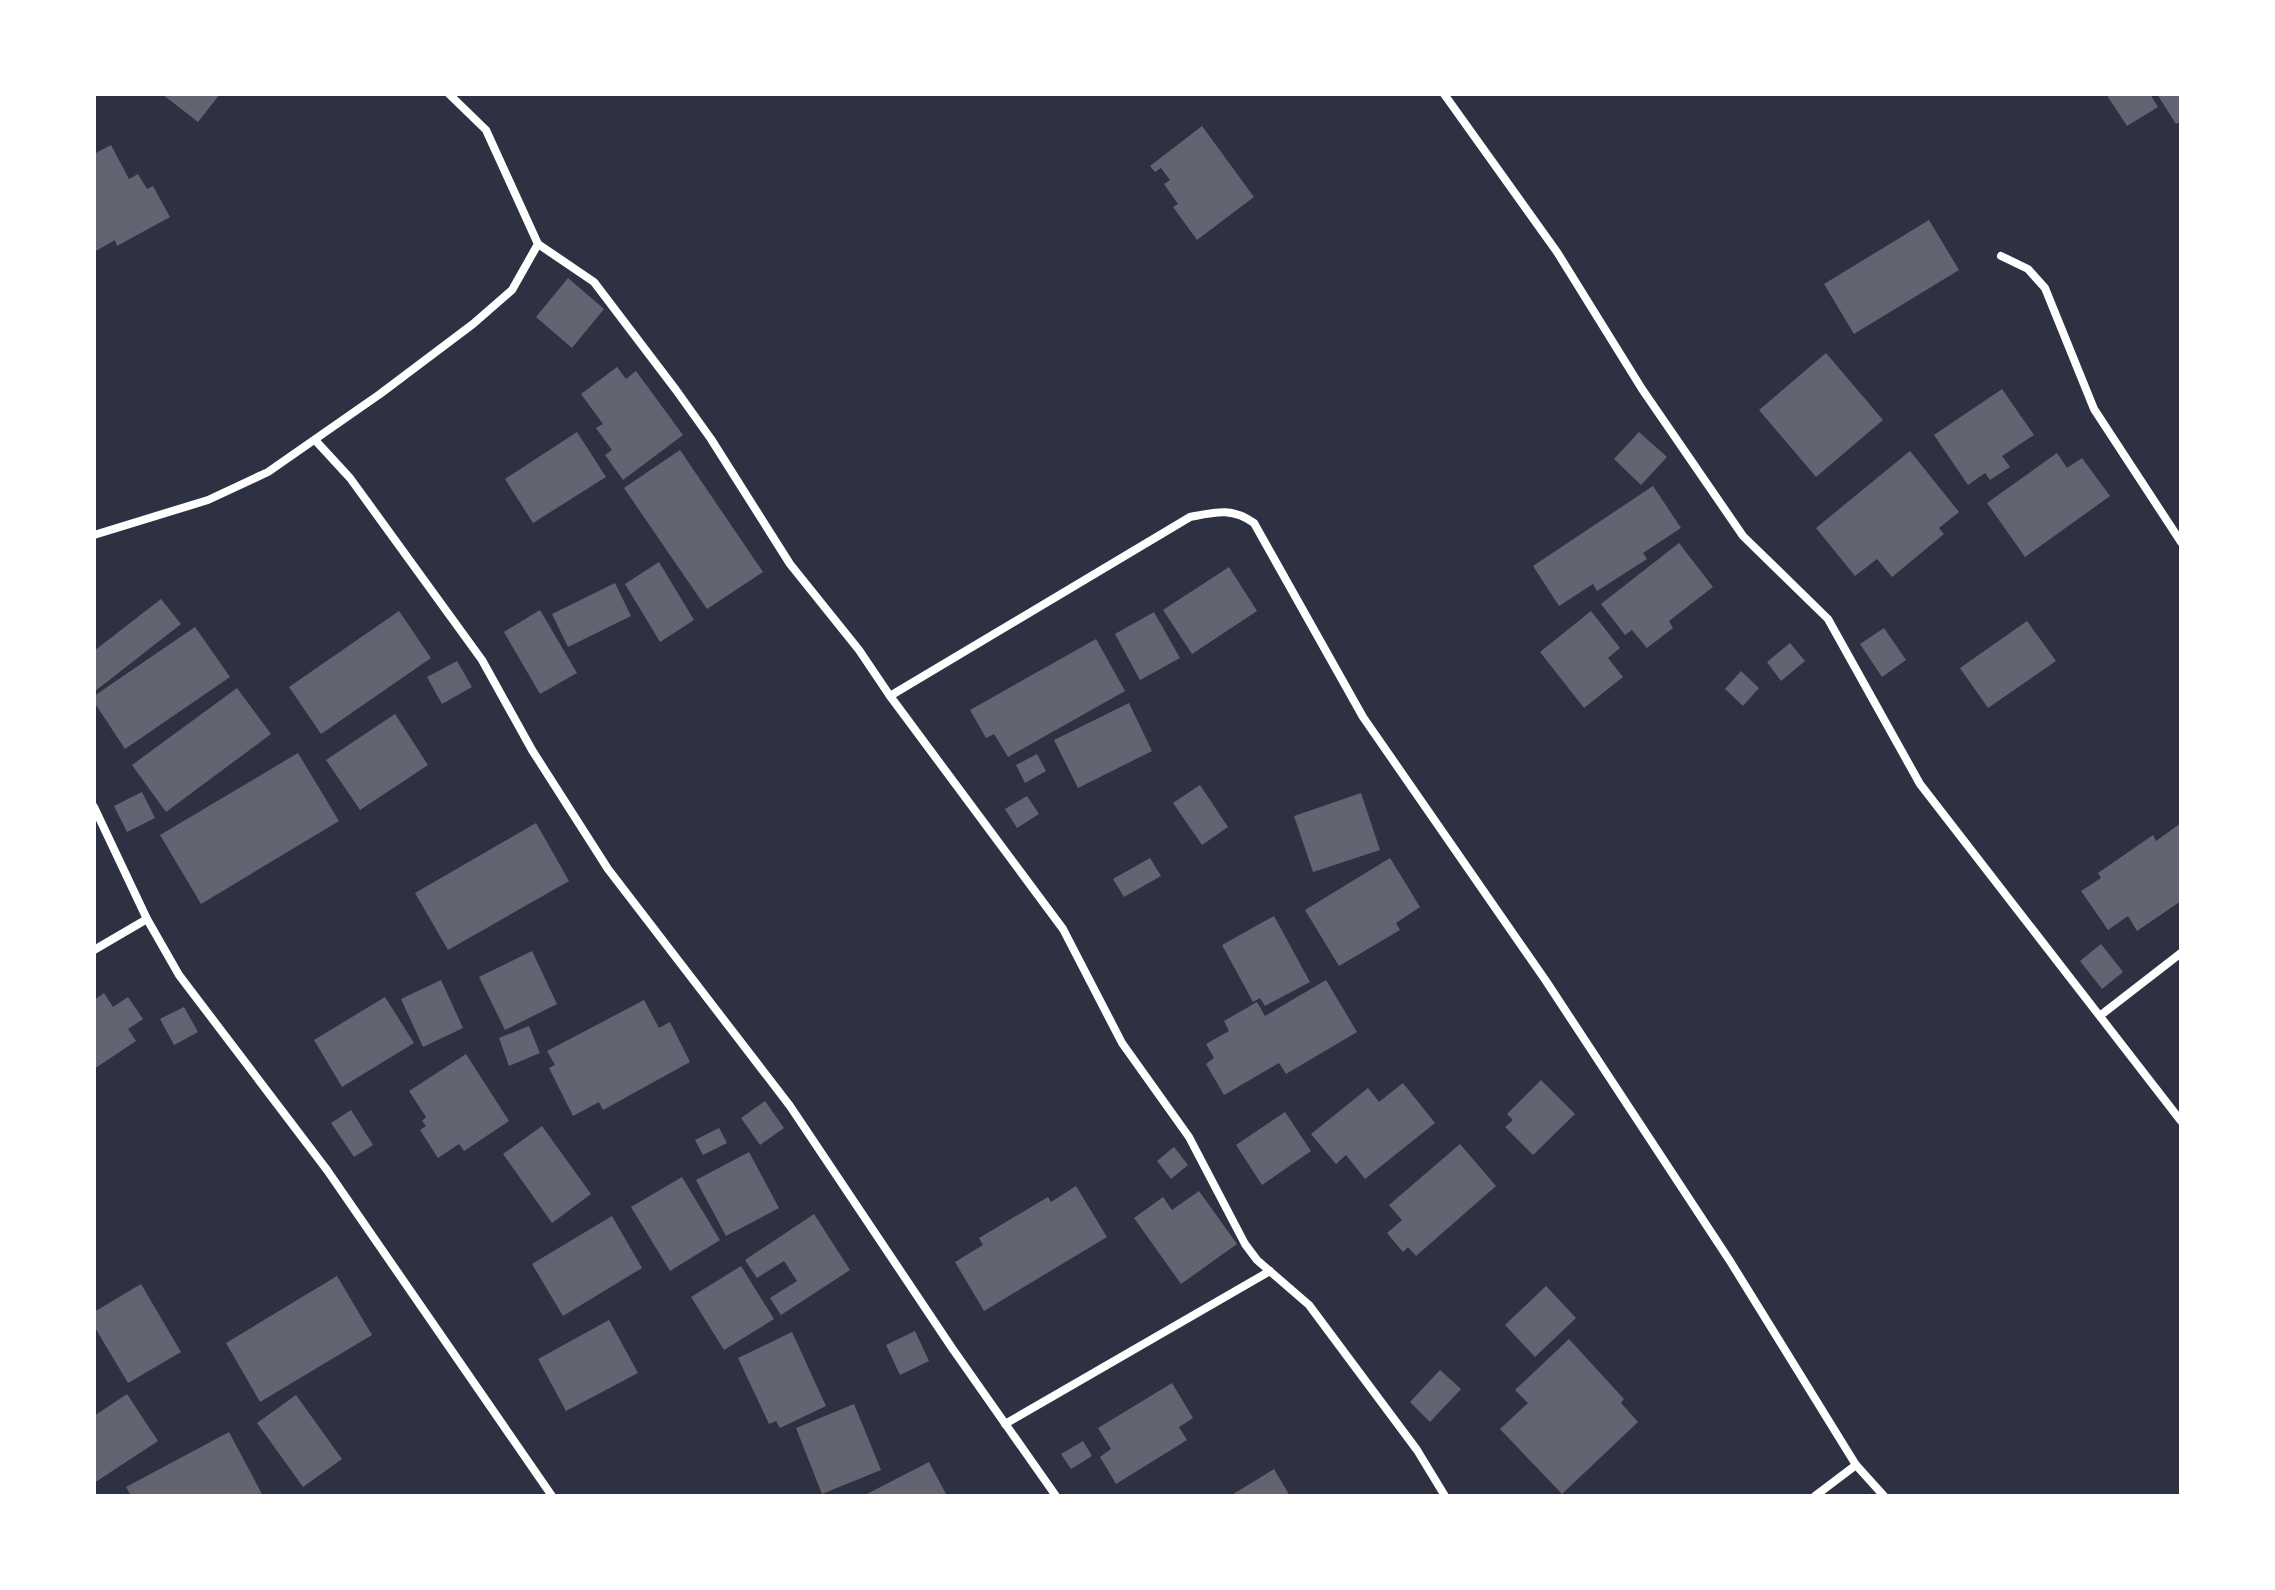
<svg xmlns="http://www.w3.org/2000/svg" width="2275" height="1590" font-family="'Fira Sans Condensed',sans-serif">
<rect width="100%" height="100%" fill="#2d3142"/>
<g fill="#626471">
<path d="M 162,94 L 220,94 L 198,122 Z"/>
<path d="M 2106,94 L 2150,94 L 2158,107 L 2127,126 Z"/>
<path d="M 2157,94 L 2181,94 L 2181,121 L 2176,124 Z"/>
<path d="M 1202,126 L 1254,197 L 1197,240 L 1173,207 L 1178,204 L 1164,184 L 1170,180 L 1161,168 L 1155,172 L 1150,166 Z"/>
<path d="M 111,145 L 129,179 L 138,174 L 147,189 L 153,186 L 170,217 L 117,246 L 115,240 L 94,252 L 94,154 Z"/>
<path d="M 1929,220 L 1959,270 L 1854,334 L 1824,284 Z"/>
<path d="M 568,278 L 604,309 L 572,348 L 536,317 Z"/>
<path d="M 1826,353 L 1883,420 L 1816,477 L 1759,410 Z"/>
<path d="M 617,367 L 626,379 L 636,371 L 683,435 L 623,480 L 605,455 L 612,450 L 596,428 L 603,424 L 581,394 Z"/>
<path d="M 2002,389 L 2034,435 L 2002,456 L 2010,467 L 1990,480 L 1985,473 L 1968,485 L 1934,435 Z"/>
<path d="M 577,432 L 606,477 L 533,523 L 505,479 Z"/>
<path d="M 1639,432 L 1667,457 L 1641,485 L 1614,459 Z"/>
<path d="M 680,450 L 763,572 L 707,609 L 624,488 Z"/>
<path d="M 1910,451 L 1959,512 L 1939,528 L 1944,534 L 1892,577 L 1877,559 L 1855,576 L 1816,528 Z"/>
<path d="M 2057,453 L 2067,468 L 2082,458 L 2110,496 L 2025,557 L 1987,503 Z"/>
<path d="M 1653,486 L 1681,528 L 1643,553 L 1647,559 L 1597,591 L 1593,584 L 1559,606 L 1533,566 Z"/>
<path d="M 1679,543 L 1713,587 L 1669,621 L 1673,628 L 1647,648 L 1632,630 L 1625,635 L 1601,604 Z"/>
<path d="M 659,562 L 694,620 L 660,642 L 625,584 Z"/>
<path d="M 1229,567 L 1257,611 L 1192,654 L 1163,610 Z"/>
<path d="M 615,583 L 631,616 L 568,647 L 552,614 Z"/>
<path d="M 161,599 L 181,624 L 94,692 L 94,651 Z"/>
<path d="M 540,610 L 577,673 L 540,694 L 504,632 Z"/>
<path d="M 399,611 L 431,658 L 321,734 L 289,687 Z"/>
<path d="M 1591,611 L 1620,648 L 1608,658 L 1623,677 L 1584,708 L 1540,652 Z"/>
<path d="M 1154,612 L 1180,658 L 1140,680 L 1115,634 Z"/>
<path d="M 2027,621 L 2056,661 L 1988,708 L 1960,668 Z"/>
<path d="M 195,627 L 230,677 L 125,749 L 94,702 L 94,696 Z"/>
<path d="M 1884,628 L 1906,660 L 1882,677 L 1860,644 Z"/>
<path d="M 1096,639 L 1125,691 L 1008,757 L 994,734 L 986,738 L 970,710 Z"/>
<path d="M 1790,643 L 1805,661 L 1781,681 L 1767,662 Z"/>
<path d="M 457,661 L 472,687 L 442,704 L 427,677 Z"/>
<path d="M 1741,671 L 1759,688 L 1743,706 L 1725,689 Z"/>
<path d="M 237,688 L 271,734 L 166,812 L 132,765 Z"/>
<path d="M 1129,703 L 1152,751 L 1078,788 L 1054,740 Z"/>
<path d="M 395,714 L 428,765 L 360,810 L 326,760 Z"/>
<path d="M 298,753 L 339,821 L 201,904 L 160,835 Z"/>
<path d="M 1037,754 L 1046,771 L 1025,783 L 1016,765 Z"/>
<path d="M 1200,785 L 1228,827 L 1202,845 L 1173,803 Z"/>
<path d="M 142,792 L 155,818 L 127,832 L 114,806 Z"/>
<path d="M 1361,793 L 1380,850 L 1313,872 L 1294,816 Z"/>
<path d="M 1027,796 L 1039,814 L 1017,828 L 1005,809 Z"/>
<path d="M 536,823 L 569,881 L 448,950 L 415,893 Z"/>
<path d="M 2181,823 L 2181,901 L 2137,931 L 2128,916 L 2108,930 L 2081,891 L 2101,878 L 2098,873 L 2153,835 L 2156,841 Z"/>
<path d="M 1150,858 L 1161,876 L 1124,897 L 1113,879 Z"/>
<path d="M 1390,858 L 1420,907 L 1396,923 L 1400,930 L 1339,966 L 1305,910 Z"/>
<path d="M 1274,916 L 1310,982 L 1265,1006 L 1260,998 L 1253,1002 L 1222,945 Z"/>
<path d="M 2101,944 L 2123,972 L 2102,989 L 2080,961 Z"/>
<path d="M 532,951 L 557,1004 L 505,1030 L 479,977 Z"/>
<path d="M 441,980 L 463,1028 L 423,1047 L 401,999 Z"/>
<path d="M 1326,980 L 1357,1032 L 1286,1074 L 1279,1063 L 1224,1095 L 1206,1064 L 1214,1058 L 1206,1044 L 1229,1031 L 1224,1021 L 1257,1002 L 1265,1016 Z"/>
<path d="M 104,993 L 113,1007 L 128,997 L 143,1019 L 128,1029 L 136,1041 L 94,1069 L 94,1000 Z"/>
<path d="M 385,997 L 414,1043 L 342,1087 L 314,1040 Z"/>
<path d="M 644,1000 L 659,1028 L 670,1022 L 690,1062 L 603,1110 L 599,1102 L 573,1116 L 549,1068 L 555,1065 L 547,1051 Z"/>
<path d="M 184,1007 L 198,1032 L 174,1045 L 160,1019 Z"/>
<path d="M 529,1026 L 540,1053 L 509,1066 L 499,1038 Z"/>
<path d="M 466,1054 L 509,1121 L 464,1151 L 459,1144 L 438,1158 L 420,1130 L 426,1126 L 422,1121 L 426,1117 L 409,1091 Z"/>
<path d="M 1541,1080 L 1575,1114 L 1533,1155 L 1505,1127 L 1513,1120 L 1507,1114 Z"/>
<path d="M 1403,1083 L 1435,1123 L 1365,1179 L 1346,1155 L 1336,1164 L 1311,1134 L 1368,1088 L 1379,1102 Z"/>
<path d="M 765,1101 L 784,1128 L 760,1145 L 741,1118 Z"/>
<path d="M 351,1110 L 373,1145 L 354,1157 L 331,1123 Z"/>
<path d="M 1285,1112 L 1311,1151 L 1262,1185 L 1236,1145 Z"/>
<path d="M 542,1126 L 591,1194 L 552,1223 L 503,1154 Z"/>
<path d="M 719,1128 L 727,1143 L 703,1155 L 695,1140 Z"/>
<path d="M 1460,1144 L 1496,1186 L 1416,1256 L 1408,1247 L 1403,1252 L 1387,1233 L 1402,1220 L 1389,1205 Z"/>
<path d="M 1174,1147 L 1188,1165 L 1171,1179 L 1157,1161 Z"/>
<path d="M 749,1152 L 779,1208 L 726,1236 L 696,1180 Z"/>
<path d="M 682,1177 L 720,1240 L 670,1271 L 631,1207 Z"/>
<path d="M 1076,1186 L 1107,1237 L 984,1311 L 955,1262 L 983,1245 L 979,1238 L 1048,1197 L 1051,1202 Z"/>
<path d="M 1199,1191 L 1237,1244 L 1181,1284 L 1134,1218 L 1163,1197 L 1172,1210 Z"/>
<path d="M 814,1214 L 850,1270 L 781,1315 L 770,1298 L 797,1281 L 784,1261 L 757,1278 L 745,1260 Z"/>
<path d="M 612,1216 L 642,1268 L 563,1316 L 532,1264 Z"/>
<path d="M 741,1266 L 774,1319 L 724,1350 L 691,1297 Z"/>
<path d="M 337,1276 L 372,1335 L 260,1402 L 226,1343 Z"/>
<path d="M 141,1284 L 181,1352 L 128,1383 L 94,1326 L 94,1312 Z"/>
<path d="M 1546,1286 L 1576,1318 L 1535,1357 L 1505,1325 Z"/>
<path d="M 609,1320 L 638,1373 L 566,1411 L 538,1359 Z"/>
<path d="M 915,1331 L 929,1361 L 900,1375 L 886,1345 Z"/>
<path d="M 792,1332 L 826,1406 L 780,1428 L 776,1421 L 769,1424 L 738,1358 Z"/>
<path d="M 1569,1339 L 1624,1399 L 1621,1403 L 1638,1422 L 1562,1494 L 1500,1429 L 1528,1403 L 1515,1390 Z"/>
<path d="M 1440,1370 L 1461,1389 L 1430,1422 L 1410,1402 Z"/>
<path d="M 1172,1383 L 1193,1418 L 1179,1427 L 1187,1440 L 1116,1484 L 1100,1457 L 1111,1449 L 1098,1428 Z"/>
<path d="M 127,1394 L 158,1441 L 94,1483 L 94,1416 Z"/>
<path d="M 296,1395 L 342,1459 L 303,1487 L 257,1423 Z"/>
<path d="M 854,1404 L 881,1470 L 822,1494 L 796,1428 Z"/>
<path d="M 229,1432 L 263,1496 L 131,1496 L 126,1487 Z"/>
<path d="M 1083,1441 L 1092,1456 L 1071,1469 L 1061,1454 Z"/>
<path d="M 929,1462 L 947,1496 L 863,1496 Z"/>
<path d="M 1274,1469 L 1290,1496 L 1230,1496 Z"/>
</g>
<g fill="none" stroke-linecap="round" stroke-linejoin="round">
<g stroke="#fff" stroke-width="8">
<path d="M 1444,94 L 1557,252 L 1642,389 L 1743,536 L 1828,619 L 1920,784 L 2181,1121"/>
<path d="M 538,244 L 594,282 L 676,390 L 711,439 L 790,564 L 859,650 L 890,696 L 1063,929 L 1122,1043 L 1189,1137 L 1245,1244 L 1257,1260 L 1309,1305 L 1417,1450 L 1445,1496"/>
<path d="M 2001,256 L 2028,269 L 2045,288 L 2094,409 L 2181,542"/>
<path d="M 315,440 L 350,478 L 482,660 L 532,750 L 608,869 L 790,1106 L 952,1348 L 1056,1496"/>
<path d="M 94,535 L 208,500 L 268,472 L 380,394 L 473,324 L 512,290 L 538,244 L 486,130 L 449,94"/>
<path d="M 890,696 L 1190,517 C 1215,512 1232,507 1254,523 L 1363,717 L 1546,981 L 1730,1261 L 1856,1465 L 1884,1496"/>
<path d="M 94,807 L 147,919 L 179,975 L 327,1170 L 552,1496"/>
<path d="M 94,950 L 147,919"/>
<path d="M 2101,1015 L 2181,953"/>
<path d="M 1005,1424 L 1270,1271"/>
<path d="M 1815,1496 L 1856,1465"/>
</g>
</g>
<rect width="2275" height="1590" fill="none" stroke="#ffffff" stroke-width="192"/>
</svg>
